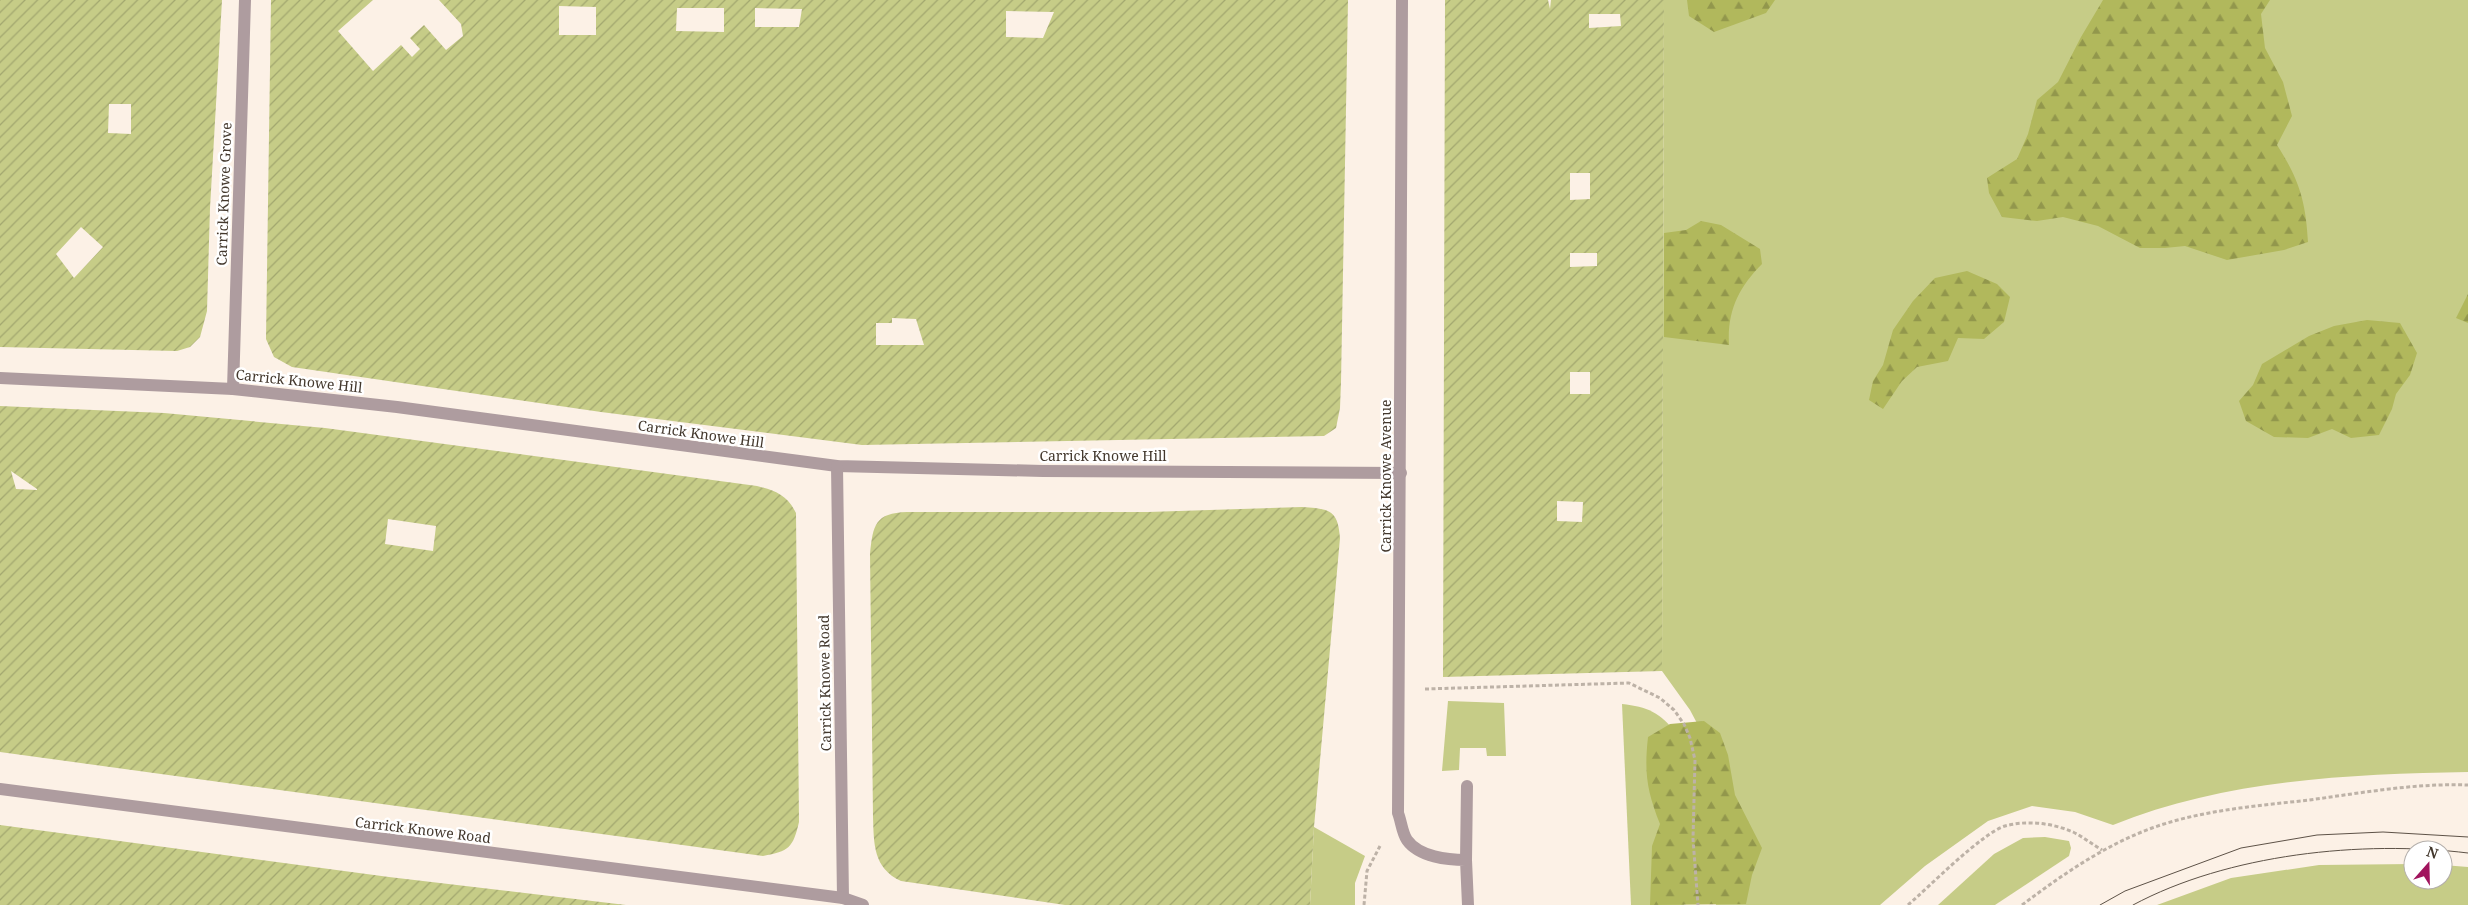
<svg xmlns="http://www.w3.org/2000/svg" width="2468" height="905" font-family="'Noto Serif',serif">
<defs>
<pattern id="forest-firs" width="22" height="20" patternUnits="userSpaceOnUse" patternTransform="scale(1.25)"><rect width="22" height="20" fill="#b1b85c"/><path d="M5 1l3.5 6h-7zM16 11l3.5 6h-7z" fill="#92974c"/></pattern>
<pattern id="garden-furrows" width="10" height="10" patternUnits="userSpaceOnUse" patternTransform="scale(1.25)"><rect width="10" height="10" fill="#c6cc87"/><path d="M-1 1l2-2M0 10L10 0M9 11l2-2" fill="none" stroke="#a2a76f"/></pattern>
</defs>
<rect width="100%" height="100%" fill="#fcf1e6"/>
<g fill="#c6cc87">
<path d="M 1664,0 L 2468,0 L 2468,772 C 2349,774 2224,780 2113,825 L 2075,812 L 2032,806 L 1988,821 L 1925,866 L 1880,905 L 1716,905 L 1699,727 L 1690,710 L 1662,671 Z"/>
<path d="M 1448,701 L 1504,703 L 1506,756 L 1487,756 L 1486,748 L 1460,748 L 1459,770 L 1442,771 Z"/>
<path d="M 1622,704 C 1647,707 1661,712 1676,734 L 1684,905 L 1631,905 Z"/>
<path d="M 1314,827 L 1365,856 L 1355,883 L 1355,905 L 1310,905 Z"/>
<path d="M 2045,837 L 2069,841 L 2071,848 L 2069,856 L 1995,905 L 1938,905 L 1994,854 L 2023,838 Z"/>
<path d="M 2413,864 L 2413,880 L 2443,880 L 2443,865 L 2468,867 L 2468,905 L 2157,905 L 2231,878 L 2319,865 Z"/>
</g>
<g fill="url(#forest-firs)">
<path d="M 1687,0 L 1775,0 L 1766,13 L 1714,32 L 1689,16 Z"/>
<path d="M 2103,0 L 2270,0 L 2261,14 L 2265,48 L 2283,82 L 2292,116 L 2277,145 C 2299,179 2306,202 2308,242 L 2284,250 L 2227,260 L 2185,246 L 2165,248 L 2140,248 L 2098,226 L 2063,217 L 2037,221 L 2002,217 L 1989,193 L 1987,178 L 2017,159 L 2028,134 L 2037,100 L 2058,82 L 2081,37 Z"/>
<path d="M 1701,221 L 1721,225 L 1760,249 L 1762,264 C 1739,287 1727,311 1729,345 L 1664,337 L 1664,233 L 1686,230 Z"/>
<path d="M 1967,271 L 1997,284 L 2010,297 L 2004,322 L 1984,339 L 1958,338 L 1948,361 L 1917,367 L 1902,381 L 1883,409 L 1869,400 L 1873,381 L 1883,365 L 1893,330 L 1913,301 L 1935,278 Z"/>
<path d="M 2468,294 L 2468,323 L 2456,318 Z"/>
<path d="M 2367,320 L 2400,323 L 2417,353 L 2410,375 L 2396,394 L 2392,409 L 2379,435 L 2351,438 L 2332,429 L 2308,438 L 2274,437 L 2246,421 L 2239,401 L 2253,385 L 2262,364 L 2309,336 L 2334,326 Z"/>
<path d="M 1704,721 L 1720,733 L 1728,755 L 1735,795 L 1762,848 L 1752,875 L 1746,904 L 1650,905 L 1652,846 L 1660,824 C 1647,791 1644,773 1648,737 L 1670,724 Z"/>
</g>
<g fill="url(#garden-furrows)" fill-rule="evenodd">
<path d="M 0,0 L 222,0 L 210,208 L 207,311 L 200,337 L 190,347 L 177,351 L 0,347 ZM 109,104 L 131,104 L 131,134 L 108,133 ZM 81,227 L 103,247 L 74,278 L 56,254 Z"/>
<path d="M 271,0 L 373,0 L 338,31 L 373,71 L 401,45 L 412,57 L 420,49 L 410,38 L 424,25 L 446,50 L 463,36 L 461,24 L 439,0 L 1348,0 L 1341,382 L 1340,408 L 1336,428 L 1324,436 L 862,445 L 601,412 L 292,367 L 274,357 L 266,339 ZM 559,6 L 596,7 L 596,35 L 559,35 ZM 724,8 L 724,32 L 676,31 L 677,8 ZM 755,8 L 802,9 L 799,27 L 755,27 ZM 1006,11 L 1054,12 L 1043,38 L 1006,37 ZM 892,318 L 916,319 L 924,345 L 876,345 L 876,323 L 892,323 Z"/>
<path d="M 1445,0 L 1548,0 L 1550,9 L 1551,0 L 1664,0 L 1662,671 L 1443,677 ZM 1589,14 L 1620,14 L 1621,26 L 1589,28 ZM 1570,173 L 1590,173 L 1590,199 L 1570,200 ZM 1570,253 L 1597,253 L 1597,266 L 1570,267 ZM 1570,372 L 1590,372 L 1590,394 L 1570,394 ZM 1557,501 L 1583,502 L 1582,522 L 1557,521 Z"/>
<path d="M 0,406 L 164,413 L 325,428 L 757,486 C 776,491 787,495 796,513 L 799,822 C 793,848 789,851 763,856 L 0,752 ZM 11,471 L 37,489 L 37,490 L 16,489 ZM 388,519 L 436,526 L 433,551 L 385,544 Z"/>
<path d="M 1302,507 C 1329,509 1338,509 1340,538 L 1314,827 L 1310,905 L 1065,905 L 901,881 C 873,868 874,844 873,817 L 870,554 C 873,525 875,513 907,512 L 1148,512 Z"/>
<path d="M 0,825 L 389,877 L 626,905 L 0,905 Z"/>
</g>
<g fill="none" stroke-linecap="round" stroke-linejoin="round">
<g stroke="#bdb2a7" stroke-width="3" stroke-dasharray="4 2.5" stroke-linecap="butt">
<path d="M 1425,689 L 1629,683 L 1660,698 L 1674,710 L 1684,724 L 1690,738 L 1695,760 L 1693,839 L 1698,905"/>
<path d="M 1364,905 L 1367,871 L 1380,846"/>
<path d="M 1908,905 C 1929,887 1982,833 2005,826 C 2027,820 2052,823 2073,832 C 2083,837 2092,844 2102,850"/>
<path d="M 2022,905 C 2062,875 2105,845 2152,828 C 2202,810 2257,806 2309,800 C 2361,793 2415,783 2468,785"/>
</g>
<g stroke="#ae9c9f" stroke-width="12">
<path d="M 1402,0 L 1398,813 C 1401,820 1402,833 1407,840 C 1419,857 1448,860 1466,860 L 1468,905"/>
<path d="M 0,378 L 233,389 L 397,407 L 837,466 L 1043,471 L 1401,473"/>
<path d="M 233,389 L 245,0"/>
<path d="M 837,466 L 843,898"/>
<path d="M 0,789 L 843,898 L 863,905"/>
<path d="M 1466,860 L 1467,786"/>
</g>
<g stroke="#5d5247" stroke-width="1">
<path d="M 2100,905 L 2125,891 L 2241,848 L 2317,835 L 2383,832 L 2468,837"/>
<path d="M 2133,905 C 2228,854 2362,840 2468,853"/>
</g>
</g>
<g text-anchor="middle" stroke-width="5" stroke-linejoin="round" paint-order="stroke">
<g font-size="14" fill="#43382d" stroke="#fff">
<text transform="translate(224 194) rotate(-88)" y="5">Carrick Knowe Grove</text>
<text transform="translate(299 381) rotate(6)" y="5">Carrick Knowe Hill</text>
<text transform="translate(701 434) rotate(8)" y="5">Carrick Knowe Hill</text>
<text x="1103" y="461">Carrick Knowe Hill</text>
<text transform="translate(1386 476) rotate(-90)" y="5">Carrick Knowe Avenue</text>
<text transform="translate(825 683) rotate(-91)" y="5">Carrick Knowe Road</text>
<text transform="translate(423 830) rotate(7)" y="5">Carrick Knowe Road</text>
</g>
</g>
<g transform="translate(2428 865) rotate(20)"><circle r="24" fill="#ffffff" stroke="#b4afab"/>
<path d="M0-4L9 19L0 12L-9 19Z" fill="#a1145d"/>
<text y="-8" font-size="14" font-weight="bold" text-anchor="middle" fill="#43382d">N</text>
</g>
</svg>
